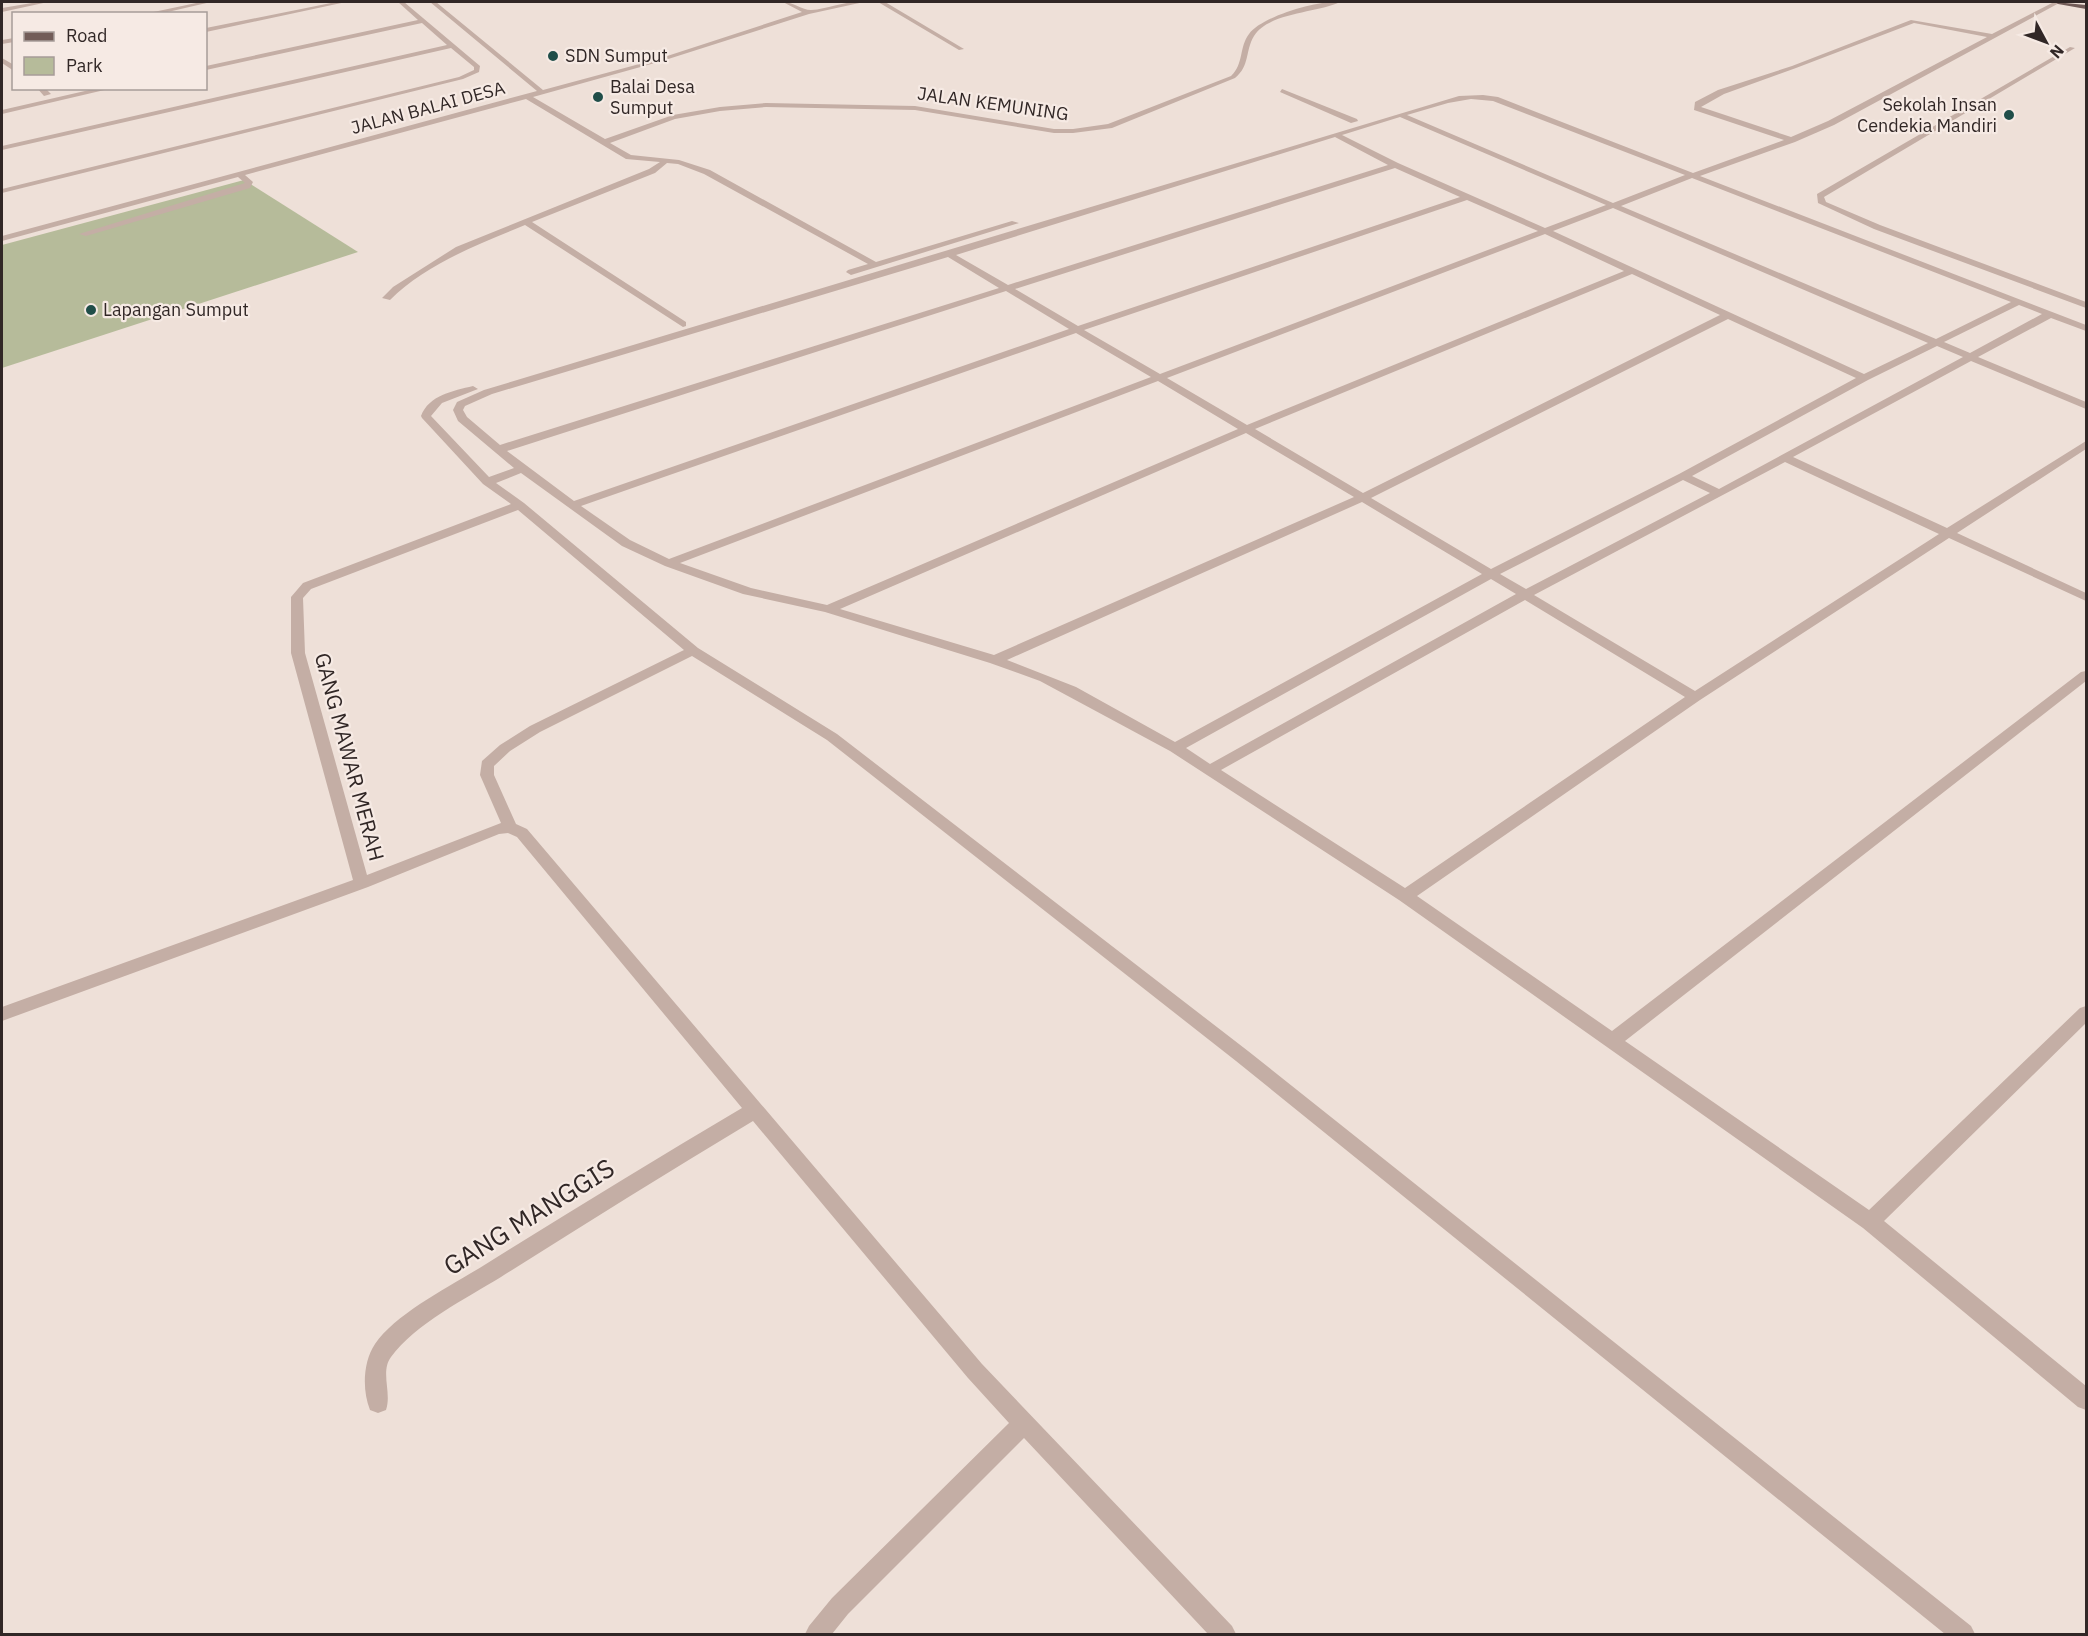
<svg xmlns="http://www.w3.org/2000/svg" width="2088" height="1636" font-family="'IBM Plex Sans',sans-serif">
<rect width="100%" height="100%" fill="#eee0d8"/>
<path fill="#b6bb9a" d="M 244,180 L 358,252 L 2,368 L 2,245 Z"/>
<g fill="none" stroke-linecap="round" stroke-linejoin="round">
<g fill="#c4aea5" fill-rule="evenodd">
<path d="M 38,2 L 48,2 L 2,12 L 2,8 Z"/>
<path d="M 201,2 L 211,2 L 159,14 L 144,14 Z"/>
<path d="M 336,2 L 346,2 L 206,32 L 206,28 Z"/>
<path d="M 398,2 L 404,2 L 480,66 L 479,72 L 463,79 L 2,193 L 2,189 L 459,77 L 474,70 L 474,67 L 451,48 L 2,150 L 2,146 L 447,45 L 422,23 L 206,70 L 206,66 L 418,20 Z"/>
<path d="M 430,2 L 436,2 L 543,90 L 658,59 L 802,12 L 783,2 C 793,2 802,10 811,10 C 829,9 846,0 864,2 L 809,14 L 662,61 L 533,97 L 605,139 L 673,115 L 720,107 L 766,103 L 915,106 L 1054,129 L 1073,129 L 1108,124 L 1231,76 C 1244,64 1239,47 1249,34 C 1262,16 1320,0 1340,2 C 1318,13 1269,12 1254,36 C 1245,51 1250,66 1235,78 L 1112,128 L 1073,133 L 1054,133 L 915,110 L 766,107 L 720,111 L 675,119 L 610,143 L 631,155 L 679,160 L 710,170 L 876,262 L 1012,221 L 1019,223 L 851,275 L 846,272 L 848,270 L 868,264 L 704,174 L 678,164 L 667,163 L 655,173 L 532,222 L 686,322 L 686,326 L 683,327 L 525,225 C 479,244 426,264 390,300 L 382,298 L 393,287 L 456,247 L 649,169 L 660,162 L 626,159 L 526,99 L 245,175 L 253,182 L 250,188 L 86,236 L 79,234 L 245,183 L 238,177 L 2,241 L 2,236 L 537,91 Z"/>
<path d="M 878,2 L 885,2 L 964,49 L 959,50 Z"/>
<path d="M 2054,2 L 2061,2 L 1834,125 L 1795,142 L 1700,176 L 2086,325 L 2086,331 L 2051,318 L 1978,357 L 2086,402 L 2086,409 L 1971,361 L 1793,457 L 1947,528 L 2086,441 L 2086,449 L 1957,533 L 2086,593 L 2086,601 L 1949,538 L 1700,700 L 1417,896 L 1612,1031 L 2081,672 L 2086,671 L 2086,681 L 1625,1041 L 1869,1210 L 2080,1008 L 2086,1006 L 2086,1023 L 1884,1221 L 2086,1386 L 2086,1410 L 2078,1407 L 1863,1228 L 1399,900 L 1170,751 L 1040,681 L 990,663 L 825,612 L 743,594 L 665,566 L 622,546 L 521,473 L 496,483 L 524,503 L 698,648 L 837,734 L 1248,1051 L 1971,1626 L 1975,1634 L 1945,1634 L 1236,1061 L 827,740 L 692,656 L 540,732 L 510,751 L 494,766 L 494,775 L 516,824 L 527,829 L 982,1364 L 1232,1626 L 1236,1634 L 1208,1634 L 1024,1438 L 848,1614 L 832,1634 L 805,1634 L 809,1626 L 832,1598 L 1009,1423 L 968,1378 L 753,1121 C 668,1172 585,1224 501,1277 C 467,1298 415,1324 391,1357 C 380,1372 392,1393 386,1410 L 378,1413 L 370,1410 C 362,1390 363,1362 375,1344 C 396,1313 454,1284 486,1264 C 571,1211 656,1159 742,1108 L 517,837 L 508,833 L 499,834 L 368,887 L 2,1021 L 2,1007 L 353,880 L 291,653 L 291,597 L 303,583 L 511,504 L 483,484 L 422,418 L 421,416 C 429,395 453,391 473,386 L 478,389 L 442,403 L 431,416 L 489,477 L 514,468 L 458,421 L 453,410 L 457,402 L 484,390 L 1459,96 L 1483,95 L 1498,97 L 1693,173 L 1784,140 L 1694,110 L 1695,102 L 1718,90 L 1792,66 L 1911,20 L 1992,34 ZM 1914,23 L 1987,37 L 1828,121 L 1791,137 L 1701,107 L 1724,94 L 1796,68 ZM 1471,99 L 1493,101 L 1685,175 L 1613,203 L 1407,115 L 1448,103 ZM 1400,117 L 1606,205 L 1545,228 L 1398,163 L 1342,135 ZM 1335,137 L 1388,165 L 1008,285 L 956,255 ZM 1395,168 L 1460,197 L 1078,326 L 1015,289 ZM 1692,178 L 2011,302 L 1936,339 L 1621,206 ZM 1467,200 L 1538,231 L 1160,374 L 1084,330 ZM 1613,208 L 1928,343 L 1864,374 L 1553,231 ZM 1545,234 L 1624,271 L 1247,425 L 1167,378 ZM 948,257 L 999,288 L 500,445 L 467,417 L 463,410 L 465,406 L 492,394 ZM 1632,274 L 1720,315 L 1363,493 L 1255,429 ZM 1006,291 L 1069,329 L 574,501 L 507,451 ZM 2019,305 L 2042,314 L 1970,353 L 1944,342 ZM 1728,319 L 1856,378 L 1679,474 L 1491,569 L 1371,498 ZM 1076,333 L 1151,377 L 669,559 L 630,540 L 581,506 ZM 1937,346 L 1963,357 L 1719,489 L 1692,476 L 1868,380 ZM 1158,381 L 1238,429 L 827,605 L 751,588 L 680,563 ZM 1246,433 L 1354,497 L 994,655 L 840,609 ZM 1785,462 L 1939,534 L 1695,691 L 1534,595 ZM 1683,480 L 1710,493 L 1526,589 L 1500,574 ZM 1362,502 L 1482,574 L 1175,742 L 1076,687 L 1007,660 ZM 518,510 L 684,650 L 530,726 L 500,745 L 482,761 L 480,775 L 501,823 L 367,875 L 305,653 L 303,598 L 311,589 ZM 1491,579 L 1516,594 L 1210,764 L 1186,748 ZM 1525,600 L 1685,697 L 1405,888 L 1221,770 Z"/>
<path d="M 14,38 L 14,42 L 2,44 L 2,40 Z"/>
<path d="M 2070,47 L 2075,48 L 1824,197 L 1826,202 L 1880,225 L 2086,302 L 2086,308 L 1874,229 L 1818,203 L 1817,194 Z"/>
<path d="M 2,58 L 14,65 L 14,71 L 2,63 Z"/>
<path d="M 37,88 L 45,88 L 51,94 L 44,96 Z"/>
<path d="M 98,88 L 113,88 L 2,114 L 2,110 Z"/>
<path d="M 1282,89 L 1357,119 L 1358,121 L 1351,123 L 1280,92 Z"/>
</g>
<path fill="#725c58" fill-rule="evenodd" d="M 2055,2 L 2086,5 L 2086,9 L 2058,4 Z"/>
</g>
<g fill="#204e49" stroke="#f6eae4" stroke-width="2">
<circle cx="553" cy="56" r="6"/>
<circle cx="598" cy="97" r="6"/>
<circle cx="2009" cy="115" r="6"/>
<circle cx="91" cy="310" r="6"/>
</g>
<g text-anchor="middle" stroke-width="4.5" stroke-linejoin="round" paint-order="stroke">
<g font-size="18" fill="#312726" stroke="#f6eae4" text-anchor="start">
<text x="565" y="62">SDN Sumput</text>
<text x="610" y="93">Balai Desa<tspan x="610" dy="21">Sumput</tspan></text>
<text x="1997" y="111" text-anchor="end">Sekolah Insan<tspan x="1997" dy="21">Cendekia Mandiri</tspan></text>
<text x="103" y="316">Lapangan Sumput</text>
</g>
<g font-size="18" fill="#312726" stroke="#f6eae4">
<text transform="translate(993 104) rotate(8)" y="6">JALAN KEMUNING</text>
<text transform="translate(428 108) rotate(-15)" y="6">JALAN BALAI DESA</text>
</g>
<g font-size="21" fill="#312726" stroke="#f6eae4">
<text transform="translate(349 757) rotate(75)" y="7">GANG MAWAR MERAH</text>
</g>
<g font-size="26" fill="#312726" stroke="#f6eae4">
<text transform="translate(529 1217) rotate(-32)" y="9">GANG MANGGIS</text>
</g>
</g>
<rect width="2088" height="1636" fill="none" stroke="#312726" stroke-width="6"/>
<rect x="12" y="12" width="195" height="78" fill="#f6eae4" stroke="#a79c98" stroke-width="1.5"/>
<rect x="24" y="32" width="30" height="9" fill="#725c58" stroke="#a79c98" stroke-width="1.5"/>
<text x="66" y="42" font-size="18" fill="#312726">Road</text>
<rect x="24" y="57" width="30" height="18" fill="#b6bb9a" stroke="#a79c98" stroke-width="1.5"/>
<text x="66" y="72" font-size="18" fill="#312726">Park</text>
<g transform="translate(2046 42) rotate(131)" stroke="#f6eae4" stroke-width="4.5" paint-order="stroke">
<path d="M0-4.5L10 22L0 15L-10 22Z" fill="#312726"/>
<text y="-9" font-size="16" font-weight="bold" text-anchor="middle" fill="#312726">N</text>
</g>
</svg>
